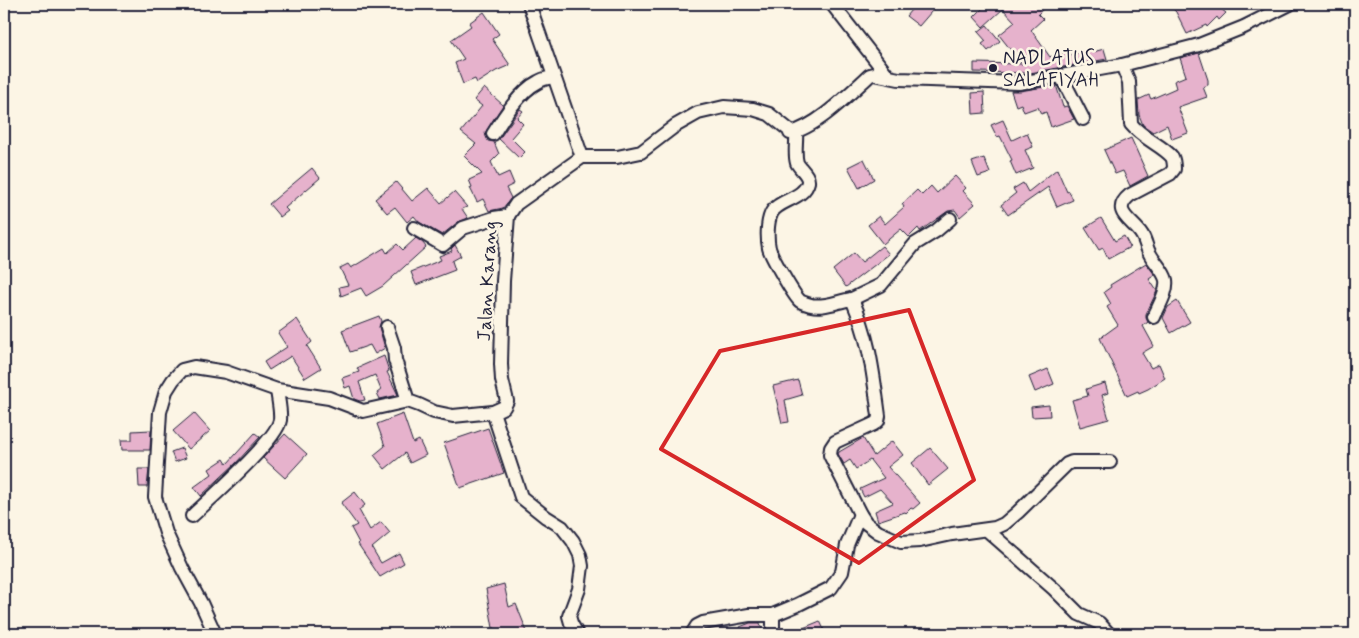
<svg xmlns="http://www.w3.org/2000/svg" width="1359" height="638" font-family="Mynerve,sans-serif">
<rect width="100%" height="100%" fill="#fcf5e5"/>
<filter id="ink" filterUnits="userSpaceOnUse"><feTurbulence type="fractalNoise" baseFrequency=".02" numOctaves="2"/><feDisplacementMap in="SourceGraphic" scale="10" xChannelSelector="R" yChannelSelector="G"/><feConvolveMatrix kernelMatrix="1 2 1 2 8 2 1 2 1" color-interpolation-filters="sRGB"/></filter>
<g filter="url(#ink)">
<g fill="#e6b2cc" stroke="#22223b">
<path d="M 916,4 L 938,4 L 919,26 L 906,16 Z"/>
<path d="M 987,4 L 1048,4 L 1038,14 L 1043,19 L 1031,30 L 1050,57 L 1066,51 L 1067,56 L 1092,49 L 1093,52 L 1104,49 L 1107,59 L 1030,73 L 974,72 L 974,63 L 1022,64 L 999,35 L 1015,22 L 1003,9 L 983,27 L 974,17 Z"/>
<path d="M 1168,4 L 1228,4 L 1221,9 L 1226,13 L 1219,20 L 1217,17 L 1207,27 L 1206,25 L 1187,34 L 1176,12 Z"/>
<path d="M 484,12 L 499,34 L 492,39 L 510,65 L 496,71 L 477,83 L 475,79 L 463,84 L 455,63 L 464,59 L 451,40 L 471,26 L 469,23 Z"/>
<path d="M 987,25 L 1000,41 L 988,51 L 982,44 L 986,41 L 978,32 Z"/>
<path d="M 1199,53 L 1208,80 L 1208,85 L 1203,87 L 1207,97 L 1178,107 L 1188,133 L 1172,139 L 1167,125 L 1153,132 L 1143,125 L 1139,115 L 1138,100 L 1149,95 L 1151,99 L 1176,88 L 1174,81 L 1186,76 L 1180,58 Z"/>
<path d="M 1056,85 L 1063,107 L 1067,106 L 1074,119 L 1051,127 L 1046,112 L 1041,114 L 1038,107 L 1024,112 L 1021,104 L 1016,106 L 1011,91 L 1020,91 Z"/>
<path d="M 484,88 L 503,105 L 485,133 L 488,141 L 494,142 L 499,154 L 491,162 L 498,177 L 509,172 L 514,184 L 506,188 L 511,198 L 503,208 L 489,211 L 483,199 L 477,202 L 470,188 L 472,187 L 469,180 L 482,174 L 464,156 L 476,144 L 461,132 L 482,106 L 474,100 Z"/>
<path d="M 984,92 L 985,113 L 973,114 L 972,93 Z"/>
<path d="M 520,109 L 523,111 L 517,118 L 523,124 L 511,138 L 525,152 L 519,158 L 499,139 Z"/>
<path d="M 1003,120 L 1012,140 L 1027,133 L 1033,147 L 1025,150 L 1033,168 L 1016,175 L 1010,161 L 1012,160 L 1000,136 L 997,137 L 991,125 Z"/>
<path d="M 1131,138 L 1148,176 L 1130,186 L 1123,171 L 1115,174 L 1104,150 Z"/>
<path d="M 984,158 L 990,173 L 978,177 L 972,162 Z"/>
<path d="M 864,159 L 874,179 L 859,188 L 848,167 Z"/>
<path d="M 312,168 L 320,178 L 285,208 L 288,211 L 280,217 L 269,204 Z"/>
<path d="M 1057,169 L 1067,192 L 1069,191 L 1073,200 L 1057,207 L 1048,187 L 1008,215 L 1001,205 L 1016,193 L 1013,189 L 1023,183 L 1028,192 Z"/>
<path d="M 955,176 L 966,188 L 963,191 L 975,204 L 960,217 L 955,210 L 948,211 L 920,231 L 918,228 L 909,237 L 901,229 L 883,244 L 868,225 L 879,216 L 885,224 L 904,207 L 902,204 L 917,190 L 922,195 L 931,186 L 937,193 Z"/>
<path d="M 396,182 L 412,201 L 428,188 L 441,203 L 454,192 L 467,207 L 462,209 L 468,218 L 458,222 L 442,235 L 419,222 L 414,216 L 407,222 L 395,207 L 387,213 L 375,199 Z"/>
<path d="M 1101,218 L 1115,241 L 1124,236 L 1130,247 L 1108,259 L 1103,248 L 1099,250 L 1085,228 Z"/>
<path d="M 416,238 L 423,243 L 426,247 L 383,286 L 366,296 L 361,288 L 341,296 L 339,287 L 348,285 L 340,268 L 348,264 L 351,268 L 384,248 L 387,253 L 397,244 L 403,250 Z"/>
<path d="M 455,245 L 461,256 L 452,261 L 455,270 L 416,285 L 411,272 L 441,260 L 439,256 L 452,251 L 451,249 Z"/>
<path d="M 882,246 L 889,254 L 846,287 L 833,270 L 854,253 L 862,262 Z"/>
<path d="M 1146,263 L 1155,275 L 1149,279 L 1157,291 L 1146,314 L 1146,318 L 1148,322 L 1143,326 L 1154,346 L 1142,353 L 1151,368 L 1159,364 L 1165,378 L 1148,389 L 1139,393 L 1138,391 L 1127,396 L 1100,338 L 1118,325 L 1107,307 L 1111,304 L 1104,292 L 1111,287 L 1110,285 Z"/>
<path d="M 1177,301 L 1190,322 L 1171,333 L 1163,318 L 1168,307 Z"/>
<path d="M 379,316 L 381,321 L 379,327 L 385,348 L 375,354 L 370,345 L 350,352 L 342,330 Z"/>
<path d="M 297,319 L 312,342 L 307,346 L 321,368 L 305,378 L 291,356 L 269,370 L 264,362 L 287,347 L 278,333 Z"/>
<path d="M 384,356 L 389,371 L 387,372 L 398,395 L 380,399 L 377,393 L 381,390 L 375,375 L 359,382 L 365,400 L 360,401 L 354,399 L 350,386 L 345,388 L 342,378 L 359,372 L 357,368 Z"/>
<path d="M 1048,369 L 1054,384 L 1035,392 L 1029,377 Z"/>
<path d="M 798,380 L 802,395 L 785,400 L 789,422 L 782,423 L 773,386 Z"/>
<path d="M 1105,383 L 1108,393 L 1102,395 L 1109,419 L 1080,427 L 1072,400 L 1088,396 L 1086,389 Z"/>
<path d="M 1049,405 L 1050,416 L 1032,417 L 1031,407 Z"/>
<path d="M 194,413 L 210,431 L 189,449 L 173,431 Z"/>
<path d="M 403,414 L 413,443 L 419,440 L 426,455 L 410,463 L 405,453 L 385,469 L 374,455 L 385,446 L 377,424 Z"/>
<path d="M 488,428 L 504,473 L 460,488 L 444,443 Z"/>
<path d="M 151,430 L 150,450 L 122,450 L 121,440 L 132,440 L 132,431 Z"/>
<path d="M 255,433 L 260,437 L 236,463 L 201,496 L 194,487 L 212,474 L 209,469 L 224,459 L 227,464 Z"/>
<path d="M 285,434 L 307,454 L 285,478 L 263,458 Z"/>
<path d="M 863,438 L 874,456 L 892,441 L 903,455 L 888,467 L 920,503 L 913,509 L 911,508 L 906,513 L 905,512 L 878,521 L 875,511 L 893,503 L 880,489 L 864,497 L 860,489 L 884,478 L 870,460 L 856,469 L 850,460 L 844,464 L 838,454 L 839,452 Z"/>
<path d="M 182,448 L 186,458 L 175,462 L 171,452 Z"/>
<path d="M 930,448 L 948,469 L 928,485 L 912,463 Z"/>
<path d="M 138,469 L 149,469 L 147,487 L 139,487 Z"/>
<path d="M 355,492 L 365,505 L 359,510 L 370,530 L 381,522 L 390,533 L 372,548 L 381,563 L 399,553 L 404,563 L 380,577 L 358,544 L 359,543 L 351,528 L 357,525 L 341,503 Z"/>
<path d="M 504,584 L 509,607 L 516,604 L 528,634 L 496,634 L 495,628 L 493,628 L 486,589 Z"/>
<path d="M 820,621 L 826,634 L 789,634 Z"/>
<path d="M 750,623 L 760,623 L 764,634 L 743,634 L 740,627 Z"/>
</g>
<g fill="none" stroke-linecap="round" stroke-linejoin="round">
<g stroke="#22223b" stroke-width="16">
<g id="minor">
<path d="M 529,4 L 582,157"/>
<path d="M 832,4 L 888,76"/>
<path d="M 1122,65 L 1129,82 L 1131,124 C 1142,138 1163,146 1172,157 C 1174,161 1174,165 1174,169 L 1170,174 L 1130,195 C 1109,212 1134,221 1142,235 C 1146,241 1146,248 1150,254 C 1154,262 1164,271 1166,280 C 1168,292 1158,307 1154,317"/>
<path d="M 1061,76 L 1083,119"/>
<path d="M 796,132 C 797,142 794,153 797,163 C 800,169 809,175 808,182 C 804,200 776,200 771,214 C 767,223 767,239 769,248 C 771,256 794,296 800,301 C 803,303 808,304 811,305 C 824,308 838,301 852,299 C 870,340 873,373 879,416 L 878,421 L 874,424 L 835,442 L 831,448 L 830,455 L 860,514 L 866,523 L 878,532 L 901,542 L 920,541 L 952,534 L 995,528 L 1004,524 L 1018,512 L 1067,464 L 1072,462 L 1110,462"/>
<path d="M 493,134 C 503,118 520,91 538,82 C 542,79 548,78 553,77"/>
<path d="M 414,228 L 443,245 L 463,228 L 494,218 L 508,216"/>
<path d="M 852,299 L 881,285 L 915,244 L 936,231 L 950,219"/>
<path d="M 387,327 L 394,348 L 395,360 L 408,401"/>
<path d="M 493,412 L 521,497 L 546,517 L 562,527 L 573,541 L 580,555 L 582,566 L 579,589 L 569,616 L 571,623 L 577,634"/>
<path d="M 192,516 C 210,499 277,440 280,420 C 281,411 278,399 277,390"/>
<path d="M 987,530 L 1054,589 L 1079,614 L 1099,623 L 1109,634"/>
<path d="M 773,615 L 773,634"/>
<path d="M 215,634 L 201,603 L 182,568 L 166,533 L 155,497 L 160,412 L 166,391 L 173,380 L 182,370 L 194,367 L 226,372 L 277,390 L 329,398 L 363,411 L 408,401 L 419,405 L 434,412 L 453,416 L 493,412 L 504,407 L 507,401 L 502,380 L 501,364 L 503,281 L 508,216 L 516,204 L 582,157 L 617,157 L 641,152 L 675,126 L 698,113 L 724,107 L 753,109 L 769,114 L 789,130 L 790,133 C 817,127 849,94 870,75 L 874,74 L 899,79 L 1019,83 L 1061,76 L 1122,65 L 1199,45 L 1244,27 L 1290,4"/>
<path d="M 692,634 L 697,626 L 703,623 L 749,615 L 773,615 L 797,605 L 831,588 L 842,572 L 847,545 L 860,514"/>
</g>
</g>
<use href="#minor" stroke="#fcf5e5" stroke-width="12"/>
</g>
</g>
<path fill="none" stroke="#d62828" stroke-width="4" stroke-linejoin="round" d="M 909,310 L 974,480 L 859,563 L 661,449 L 720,351 Z"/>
<circle fill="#22223b" stroke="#fcf5e5" stroke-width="2" cx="993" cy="68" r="5"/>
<g text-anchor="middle" stroke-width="5" stroke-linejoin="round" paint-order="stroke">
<g font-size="19" fill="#22223b" stroke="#fcf5e5" text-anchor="start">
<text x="1003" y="64">NADLATUS<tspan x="1003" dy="22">SALAFIYAH</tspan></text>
</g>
<g font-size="19" fill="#22223b" stroke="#fcf5e5">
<text transform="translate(486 281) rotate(-87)" y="7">Jalan Karang</text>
</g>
</g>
<rect width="1359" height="638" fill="none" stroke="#fcf5e5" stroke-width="20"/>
<rect x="10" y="10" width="1339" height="618" fill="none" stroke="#22223b" stroke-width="2" filter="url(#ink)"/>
</svg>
